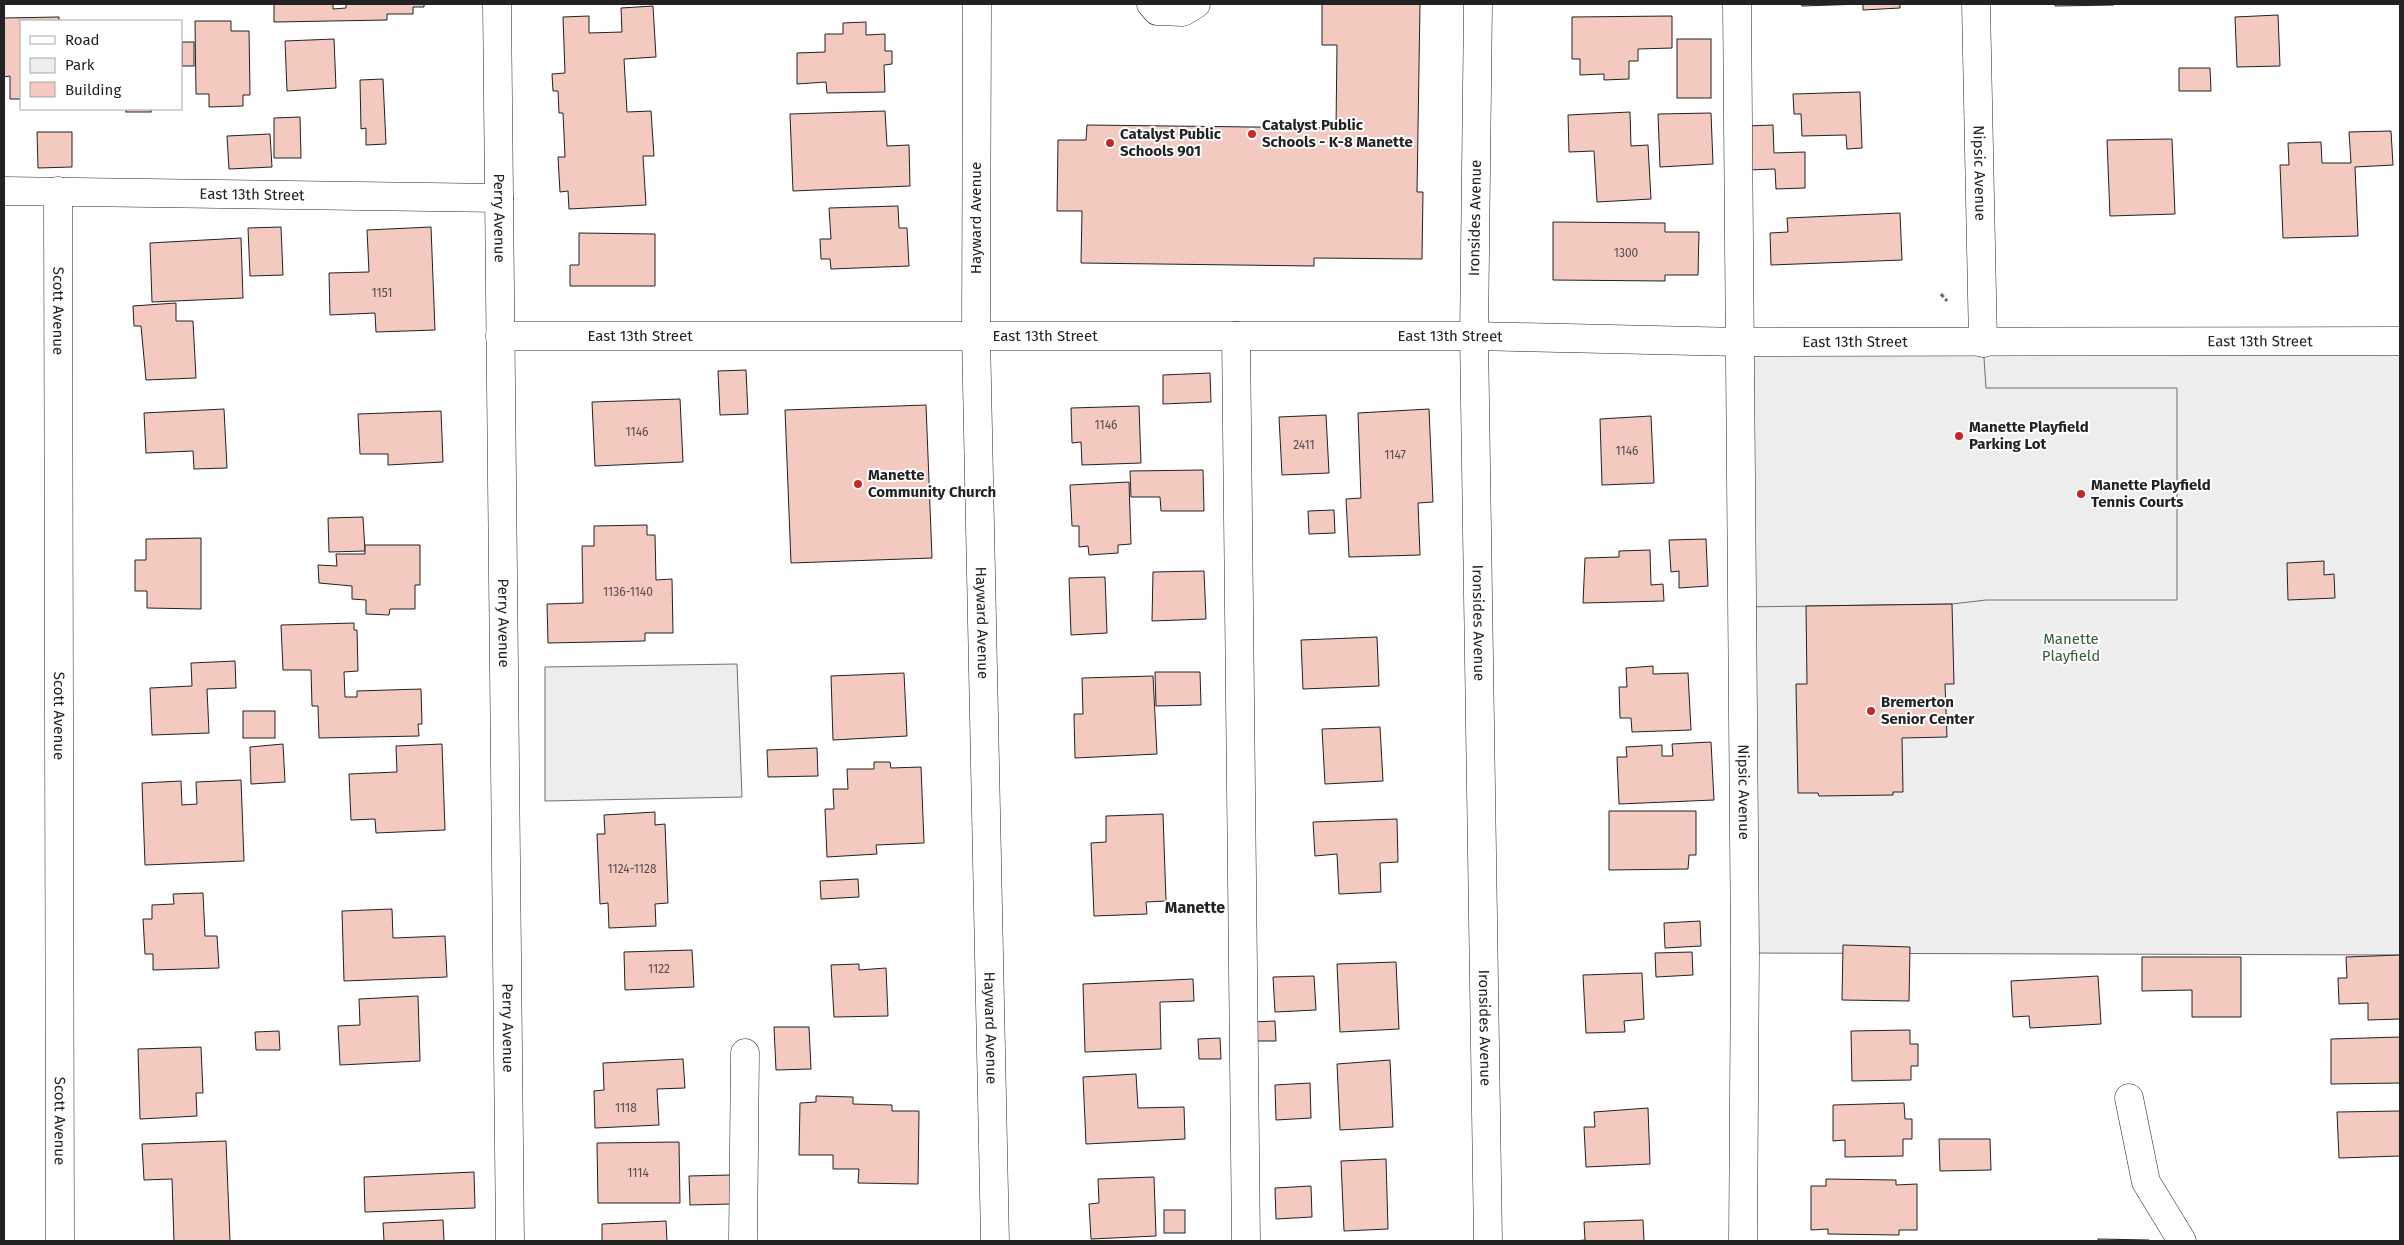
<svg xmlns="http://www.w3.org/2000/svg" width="2404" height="1245" font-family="'Fira Sans',sans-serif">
<rect width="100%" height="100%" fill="#fff"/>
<path fill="#eee" stroke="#6f6f6f" d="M 2400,341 L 2400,955 L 1745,953 L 1741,342 Z"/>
<g fill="#ededed" stroke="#6f6f6f">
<path d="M 1741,342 L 1983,343 L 1986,388 L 2177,388 L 2177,600 L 1986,600 L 1952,604 L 1743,607 Z"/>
<path d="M 737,664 L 742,797 L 545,801 L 545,667 Z"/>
</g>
<g fill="#f3c9c0" stroke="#222">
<path d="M 274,4 L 333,4 L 333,9 L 346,8 L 346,4 L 424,4 L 424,7 L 413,7 L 413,14 L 387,14 L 387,20 L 274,22 Z"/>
<path d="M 1322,4 L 1420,4 L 1417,192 L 1423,192 L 1422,259 L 1314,258 L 1314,266 L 1081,263 L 1082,211 L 1057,211 L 1058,140 L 1086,140 L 1087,125 L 1336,128 L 1337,45 L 1322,45 Z"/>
<path d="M 1801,4 L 1900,4 L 1900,8 L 1863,10 L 1863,4 L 1802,6 Z"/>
<path d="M 2055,4 L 2114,4 L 2114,5 L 2055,6 Z"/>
<path d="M 653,6 L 656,57 L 624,59 L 627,112 L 651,111 L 654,156 L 643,156 L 646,205 L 569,209 L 568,191 L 560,192 L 558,157 L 565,157 L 563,113 L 559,113 L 558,91 L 553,91 L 552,74 L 565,73 L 563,17 L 589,16 L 589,33 L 622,32 L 621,8 Z"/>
<path d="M 2278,15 L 2280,66 L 2237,67 L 2235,17 Z"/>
<path d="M 1672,16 L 1672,48 L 1638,49 L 1638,61 L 1629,61 L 1629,79 L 1604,80 L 1604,74 L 1580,75 L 1580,59 L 1572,59 L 1572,17 Z"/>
<path d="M 59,17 L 59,21 L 21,21 L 21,99 L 10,99 L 10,76 L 4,77 L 4,18 Z"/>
<path d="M 195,21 L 231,21 L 231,31 L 249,31 L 250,95 L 243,95 L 243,106 L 209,107 L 209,94 L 196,94 Z"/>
<path d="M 866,22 L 866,35 L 885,34 L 885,51 L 892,51 L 892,64 L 884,65 L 885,92 L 827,93 L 826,82 L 797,84 L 797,53 L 825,52 L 825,34 L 843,34 L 843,23 Z"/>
<path d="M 334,39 L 336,88 L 287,91 L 285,41 Z"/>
<rect x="1677" y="39" width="34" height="59"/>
<rect x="182" y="42" width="12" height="24"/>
<path d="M 2179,68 L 2210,68 L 2211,91 L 2179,91 Z"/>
<path d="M 383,79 L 386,144 L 366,145 L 366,128 L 361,129 L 360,80 Z"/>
<path d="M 1860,92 L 1862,148 L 1847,149 L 1846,135 L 1802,136 L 1801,114 L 1794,114 L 1793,94 Z"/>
<rect x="126" y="109" width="25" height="3"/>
<path d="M 885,111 L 887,146 L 909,145 L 910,186 L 793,191 L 790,114 Z"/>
<path d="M 1630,112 L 1631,146 L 1648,145 L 1651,199 L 1597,202 L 1594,151 L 1569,152 L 1568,115 Z"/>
<path d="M 1711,113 L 1713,164 L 1660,167 L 1658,114 Z"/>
<path d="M 300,117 L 301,158 L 274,158 L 274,118 Z"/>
<path d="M 1773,125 L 1774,153 L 1805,152 L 1805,188 L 1776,189 L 1775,169 L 1747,170 L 1746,126 Z"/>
<path d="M 2391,131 L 2393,165 L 2355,167 L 2358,236 L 2283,238 L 2280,165 L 2289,165 L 2288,143 L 2321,142 L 2322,163 L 2351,163 L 2349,132 Z"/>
<path d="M 37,132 L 72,132 L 72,167 L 38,168 Z"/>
<path d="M 270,134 L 272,167 L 229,169 L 227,136 Z"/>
<path d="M 2172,139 L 2175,214 L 2110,216 L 2107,140 Z"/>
<path d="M 898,206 L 899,228 L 907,228 L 909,266 L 831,269 L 830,259 L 821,259 L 820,239 L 831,239 L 829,208 Z"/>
<path d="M 1900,213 L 1902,260 L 1771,265 L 1770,233 L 1788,232 L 1787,218 Z"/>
<path d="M 1553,222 L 1665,223 L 1665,232 L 1699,232 L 1698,275 L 1665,275 L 1665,281 L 1553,280 Z"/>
<path d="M 281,227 L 283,275 L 250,276 L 248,228 Z"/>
<path d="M 431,227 L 435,330 L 376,332 L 375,313 L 330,315 L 329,273 L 369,272 L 367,230 Z"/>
<path d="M 579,233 L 655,234 L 655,286 L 570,286 L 570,265 L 579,265 Z"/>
<path d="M 241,238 L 243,298 L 152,302 L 150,243 Z"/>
<path d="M 176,303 L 176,321 L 193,321 L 196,378 L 146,380 L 141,326 L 134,326 L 133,306 Z"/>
<path d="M 746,370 L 748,414 L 720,415 L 718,371 Z"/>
<path d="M 1210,373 L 1211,402 L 1163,404 L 1163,375 Z"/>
<path d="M 680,399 L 683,462 L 595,466 L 592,402 Z"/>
<path d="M 926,405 L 932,558 L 791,563 L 785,410 Z"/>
<path d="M 1139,406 L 1141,463 L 1082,465 L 1081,442 L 1072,443 L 1071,408 Z"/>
<path d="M 224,409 L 227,468 L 194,469 L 193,451 L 146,453 L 144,413 Z"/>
<path d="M 1429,409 L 1433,502 L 1418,503 L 1420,555 L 1349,557 L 1346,499 L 1361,498 L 1358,413 Z"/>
<path d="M 441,411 L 443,462 L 388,465 L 388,454 L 360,454 L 358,414 Z"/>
<path d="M 1326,415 L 1329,473 L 1282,475 L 1279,417 Z"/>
<path d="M 1651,416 L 1654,483 L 1602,485 L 1600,419 Z"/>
<path d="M 1203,470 L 1204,511 L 1161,511 L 1160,497 L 1131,497 L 1130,471 Z"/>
<path d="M 1129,482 L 1131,544 L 1118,545 L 1118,553 L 1089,555 L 1088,546 L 1079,547 L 1079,526 L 1072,526 L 1070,485 Z"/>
<path d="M 1334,510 L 1335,533 L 1309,534 L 1308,511 Z"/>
<path d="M 363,517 L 365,551 L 329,552 L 328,518 Z"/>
<path d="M 647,525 L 647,535 L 655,535 L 656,580 L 672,579 L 673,633 L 645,633 L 645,641 L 548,643 L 547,604 L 583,603 L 582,546 L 594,546 L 594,526 Z"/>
<path d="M 201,538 L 201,609 L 147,608 L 147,591 L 135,591 L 135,560 L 146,560 L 146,539 Z"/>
<path d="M 1706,539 L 1708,586 L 1679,588 L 1679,571 L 1671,572 L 1669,540 Z"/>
<path d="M 365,545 L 420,545 L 420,585 L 415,585 L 415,609 L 390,609 L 389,615 L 366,614 L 366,600 L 352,599 L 352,586 L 319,583 L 318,565 L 337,566 L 336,554 L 365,554 Z"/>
<path d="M 1650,550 L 1651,585 L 1663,584 L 1664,601 L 1583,603 L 1585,558 L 1619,557 L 1619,551 Z"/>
<path d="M 2324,561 L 2324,575 L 2334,574 L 2335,598 L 2288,600 L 2287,563 Z"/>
<path d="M 1204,571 L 1206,619 L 1152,621 L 1153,572 Z"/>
<path d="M 1105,577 L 1107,633 L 1071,635 L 1069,578 Z"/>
<path d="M 1952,604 L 1954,684 L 1945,684 L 1947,737 L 1902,738 L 1903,792 L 1893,792 L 1893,795 L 1819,796 L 1818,793 L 1798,793 L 1796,684 L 1807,684 L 1806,606 Z"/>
<path d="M 354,623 L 354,630 L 357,630 L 358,671 L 344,672 L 345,697 L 357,697 L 357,691 L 421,689 L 422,724 L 418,724 L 419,736 L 319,738 L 318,706 L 312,706 L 311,670 L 283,670 L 281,625 Z"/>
<path d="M 1377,637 L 1379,686 L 1303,689 L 1301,640 Z"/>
<path d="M 235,661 L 236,688 L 207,689 L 209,733 L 152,735 L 150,688 L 192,686 L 191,663 Z"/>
<path d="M 1653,666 L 1653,674 L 1688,673 L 1691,730 L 1632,732 L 1631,718 L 1620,718 L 1619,687 L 1627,687 L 1626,668 Z"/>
<path d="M 1155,672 L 1200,672 L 1201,705 L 1156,706 Z"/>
<path d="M 904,673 L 907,736 L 833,740 L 831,676 Z"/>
<path d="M 1153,676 L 1157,754 L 1075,758 L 1074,714 L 1083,714 L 1082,678 Z"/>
<rect x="243" y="711" width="32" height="27"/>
<path d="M 1380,727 L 1383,781 L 1325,784 L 1322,729 Z"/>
<path d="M 1711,742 L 1714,800 L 1619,804 L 1617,757 L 1627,757 L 1626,747 L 1662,745 L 1662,756 L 1673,756 L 1672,744 Z"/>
<path d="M 283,744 L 285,782 L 251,784 L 250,747 Z"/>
<path d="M 442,744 L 445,830 L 376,833 L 375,819 L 351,820 L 349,774 L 397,772 L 396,746 Z"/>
<path d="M 817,748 L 818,776 L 768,777 L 767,750 Z"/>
<path d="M 874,762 L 890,762 L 891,768 L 921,767 L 924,843 L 876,845 L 877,854 L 827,857 L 825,809 L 834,809 L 833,789 L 848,789 L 847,769 L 874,769 Z"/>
<path d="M 241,780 L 244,861 L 145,865 L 142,783 L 181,781 L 182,805 L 197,804 L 196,782 Z"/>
<path d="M 1609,811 L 1696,811 L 1696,855 L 1689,855 L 1688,869 L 1609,870 Z"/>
<path d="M 655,812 L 655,825 L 665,824 L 668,903 L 655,904 L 656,926 L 609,928 L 608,903 L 600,904 L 597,834 L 605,834 L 604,815 Z"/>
<path d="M 1163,814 L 1166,901 L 1146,902 L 1147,914 L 1094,916 L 1091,843 L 1106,842 L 1106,816 Z"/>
<path d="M 1397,819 L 1398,862 L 1380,863 L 1381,892 L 1339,894 L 1337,854 L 1315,856 L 1313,822 Z"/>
<path d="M 858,879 L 859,897 L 821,899 L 820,881 Z"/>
<path d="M 203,893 L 205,936 L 217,936 L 219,968 L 153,970 L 153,954 L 145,954 L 143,919 L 152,919 L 152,905 L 174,904 L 173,894 Z"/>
<path d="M 392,909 L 393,938 L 445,936 L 447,977 L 344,981 L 342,911 Z"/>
<path d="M 1700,921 L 1701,946 L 1665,948 L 1664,923 Z"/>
<path d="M 1843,945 L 1910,947 L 1909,1001 L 1842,1000 Z"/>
<path d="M 692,950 L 694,987 L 625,990 L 624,952 Z"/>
<path d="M 1692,952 L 1693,975 L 1656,977 L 1655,953 Z"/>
<path d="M 2400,955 L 2400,1019 L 2368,1020 L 2368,1003 L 2339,1004 L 2338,978 L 2347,978 L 2346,957 Z"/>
<path d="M 2142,957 L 2241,957 L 2241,1017 L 2192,1017 L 2192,990 L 2142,991 Z"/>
<path d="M 1396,962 L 1399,1029 L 1340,1032 L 1337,964 Z"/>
<path d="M 859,964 L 859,970 L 886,968 L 888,1016 L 834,1017 L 831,965 Z"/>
<path d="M 1642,973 L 1644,1019 L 1624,1021 L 1625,1032 L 1586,1033 L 1583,975 Z"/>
<path d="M 1314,976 L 1316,1010 L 1275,1012 L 1273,977 Z"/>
<path d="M 2098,976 L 2101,1024 L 2030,1028 L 2029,1016 L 2013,1017 L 2011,981 Z"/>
<path d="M 1193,979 L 1194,1001 L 1160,1002 L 1161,1049 L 1085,1052 L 1083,984 Z"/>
<path d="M 418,996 L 420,1061 L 340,1065 L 338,1026 L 360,1025 L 359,999 Z"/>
<path d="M 1275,1021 L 1276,1041 L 1254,1041 L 1253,1022 Z"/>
<path d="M 774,1027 L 809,1027 L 811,1069 L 776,1070 Z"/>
<path d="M 1910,1030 L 1910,1044 L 1918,1044 L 1918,1066 L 1911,1066 L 1911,1080 L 1852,1081 L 1851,1031 Z"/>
<path d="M 279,1031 L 280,1050 L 256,1050 L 255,1032 Z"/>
<path d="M 2400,1037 L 2400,1083 L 2331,1084 L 2331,1039 Z"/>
<path d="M 1220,1038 L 1221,1059 L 1199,1059 L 1198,1039 Z"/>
<path d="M 201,1047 L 203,1093 L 196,1093 L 197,1116 L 140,1119 L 138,1049 Z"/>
<path d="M 683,1059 L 685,1088 L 657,1089 L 659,1125 L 595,1128 L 594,1091 L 604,1090 L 603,1063 Z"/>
<path d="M 1390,1060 L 1393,1127 L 1340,1130 L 1337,1064 Z"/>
<path d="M 1136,1074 L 1138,1108 L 1184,1107 L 1185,1139 L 1086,1144 L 1083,1077 Z"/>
<path d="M 1310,1083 L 1311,1118 L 1276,1120 L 1275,1085 Z"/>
<path d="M 816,1096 L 853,1097 L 853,1104 L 892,1105 L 892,1111 L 919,1111 L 918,1184 L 858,1183 L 859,1169 L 833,1169 L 833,1155 L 799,1155 L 800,1103 L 816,1102 Z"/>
<path d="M 1904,1103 L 1905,1119 L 1912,1119 L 1912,1139 L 1903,1139 L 1903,1156 L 1845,1157 L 1845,1140 L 1833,1141 L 1833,1105 Z"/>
<path d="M 1648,1108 L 1650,1164 L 1586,1167 L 1584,1127 L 1595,1127 L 1594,1112 Z"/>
<path d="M 2400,1111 L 2400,1156 L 2339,1158 L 2337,1112 Z"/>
<path d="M 1939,1139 L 1990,1139 L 1991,1170 L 1940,1171 Z"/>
<path d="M 226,1141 L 230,1241 L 174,1241 L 172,1179 L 144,1180 L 142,1144 Z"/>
<path d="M 679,1142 L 680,1203 L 598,1203 L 597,1143 Z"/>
<path d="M 1386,1159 L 1388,1229 L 1344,1231 L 1341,1161 Z"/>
<path d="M 474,1172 L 475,1208 L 365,1212 L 364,1177 Z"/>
<path d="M 730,1175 L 731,1204 L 690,1205 L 689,1176 Z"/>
<path d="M 1154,1177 L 1156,1236 L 1091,1239 L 1089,1204 L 1099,1203 L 1098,1179 Z"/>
<path d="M 1826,1179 L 1896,1180 L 1896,1185 L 1917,1184 L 1917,1230 L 1899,1230 L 1899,1235 L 1828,1234 L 1828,1229 L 1811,1230 L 1811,1186 L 1826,1186 Z"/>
<path d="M 1311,1186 L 1312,1217 L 1276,1219 L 1275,1188 Z"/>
<rect x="1164" y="1210" width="21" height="23"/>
<path d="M 443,1220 L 444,1241 L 384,1241 L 383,1223 Z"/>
<path d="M 1643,1220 L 1644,1241 L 1574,1241 L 1585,1240 L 1584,1222 Z"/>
<path d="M 666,1221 L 667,1241 L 602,1241 L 602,1224 Z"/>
<path d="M 2098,1239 L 2149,1240 L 2149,1241 L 2098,1241 Z"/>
</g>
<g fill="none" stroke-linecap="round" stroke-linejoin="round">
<g stroke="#222" stroke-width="29">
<g id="minor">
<path id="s1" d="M 977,4 L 976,335 L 995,1241"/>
<path d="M 1151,4 L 1157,11 L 1183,12 L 1196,4"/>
<path id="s2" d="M 1478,4 L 1474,336 L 1488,1241"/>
<path id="s3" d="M 1737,4 L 1745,953 L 1743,1241"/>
<path id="s4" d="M 1976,4 L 1983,343"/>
<path id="s5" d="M 4,191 L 499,198"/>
<path id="s6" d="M 58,191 L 60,1241"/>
<path id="s7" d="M 500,336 L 1474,336 L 1741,342 L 2400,341"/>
<path d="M 1236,336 L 1246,1241"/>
<path d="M 2129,1098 L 2146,1182 L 2182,1241"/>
<path d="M 743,1241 L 745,1053"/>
</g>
</g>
<g stroke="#222" stroke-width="29">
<g id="major">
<path id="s8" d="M 497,4 L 510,1241"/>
</g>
</g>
<path stroke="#646464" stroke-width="3" stroke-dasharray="4 2.5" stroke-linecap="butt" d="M 1941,294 L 1947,301"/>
<use href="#minor" stroke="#fff" stroke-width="28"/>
<use href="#major" stroke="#fff" stroke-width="28"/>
</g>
<g fill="#c62828" stroke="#fff" stroke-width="2">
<circle cx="1252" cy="134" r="5"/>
<circle cx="1110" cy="143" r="5"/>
<circle cx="1959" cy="436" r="5"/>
<circle cx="858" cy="484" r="5"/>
<circle cx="2081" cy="494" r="5"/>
<circle cx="1871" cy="711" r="5"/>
</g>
<g text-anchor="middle" stroke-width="4" stroke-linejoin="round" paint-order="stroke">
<g font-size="12" fill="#564c4a">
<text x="1626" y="257">1300</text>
<text x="382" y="297">1151</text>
<text x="1106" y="429">1146</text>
<text x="637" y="436">1146</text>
<text x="1304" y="449">2411</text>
<text x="1627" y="455">1146</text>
<text x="1395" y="459">1147</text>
<text x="628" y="596">1136-1140</text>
<text x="632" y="873">1124-1128</text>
<text x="659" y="973">1122</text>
<text x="626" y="1112">1118</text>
<text x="638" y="1177">1114</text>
</g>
<g font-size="15" font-weight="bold" fill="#222" stroke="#fff" text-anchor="start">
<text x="1262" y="130">Catalyst Public<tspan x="1262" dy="17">Schools - K-8 Manette</tspan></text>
<text x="1120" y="139">Catalyst Public<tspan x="1120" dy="17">Schools 901</tspan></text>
<text x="1969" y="432">Manette Playfield<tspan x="1969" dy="17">Parking Lot</tspan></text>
<text x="868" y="480">Manette<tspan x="868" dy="17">Community Church</tspan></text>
<text x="2091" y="490">Manette Playfield<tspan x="2091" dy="17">Tennis Courts</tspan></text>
<text x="1881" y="707">Bremerton<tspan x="1881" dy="17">Senior Center</tspan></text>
</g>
<g font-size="15" fill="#222" stroke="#fff">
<text dy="5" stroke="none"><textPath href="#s4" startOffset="169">Nipsic Avenue</textPath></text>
<text dy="5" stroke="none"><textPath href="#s5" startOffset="248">East 13th Street</textPath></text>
<text dy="5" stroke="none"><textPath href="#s8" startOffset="214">Perry Avenue</textPath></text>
<text transform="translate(976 218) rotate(-90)" y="5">Hayward Avenue</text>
<text transform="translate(1475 218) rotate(-89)" y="5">Ironsides Avenue</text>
<text dy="5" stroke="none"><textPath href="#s6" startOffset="120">Scott Avenue</textPath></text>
<text dy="5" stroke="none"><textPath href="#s7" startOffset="545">East 13th Street</textPath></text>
<text dy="5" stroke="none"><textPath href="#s7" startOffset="140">East 13th Street</textPath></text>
<text dy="5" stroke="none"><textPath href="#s7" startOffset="950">East 13th Street</textPath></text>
<text dy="5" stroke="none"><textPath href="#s7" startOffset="1760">East 13th Street</textPath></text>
<text dy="5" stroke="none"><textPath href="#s7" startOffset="1355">East 13th Street</textPath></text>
<text dy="5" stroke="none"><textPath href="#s8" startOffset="619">Perry Avenue</textPath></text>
<text dy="5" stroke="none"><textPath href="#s1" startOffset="619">Hayward Avenue</textPath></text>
<text dy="5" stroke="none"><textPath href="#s2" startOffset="619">Ironsides Avenue</textPath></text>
<text dy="5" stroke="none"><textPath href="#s6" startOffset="525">Scott Avenue</textPath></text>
<text dy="5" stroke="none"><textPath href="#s3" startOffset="788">Nipsic Avenue</textPath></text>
<text dy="5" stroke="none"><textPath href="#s8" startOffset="1024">Perry Avenue</textPath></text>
<text dy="5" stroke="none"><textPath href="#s1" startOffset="1024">Hayward Avenue</textPath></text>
<text dy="5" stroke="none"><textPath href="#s2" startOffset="1024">Ironsides Avenue</textPath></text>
<text dy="5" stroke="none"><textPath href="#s6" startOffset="930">Scott Avenue</textPath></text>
</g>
<g font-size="15" fill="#2f5e38" stroke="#fff">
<text x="2071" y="644">Manette<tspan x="2071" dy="17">Playfield</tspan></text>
</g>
<g font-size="16" font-weight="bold" fill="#222" stroke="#fff">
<text x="1195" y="913">Manette</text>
</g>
</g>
<rect width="2404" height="1245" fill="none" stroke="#222222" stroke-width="10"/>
<rect x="20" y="20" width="162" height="90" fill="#ffffff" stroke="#a7a7a7"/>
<rect x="30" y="36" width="25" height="8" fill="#ffffff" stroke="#a7a7a7"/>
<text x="65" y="45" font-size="15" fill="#222222">Road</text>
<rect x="30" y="58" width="25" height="15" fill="#eeeeee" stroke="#a7a7a7"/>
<text x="65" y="70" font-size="15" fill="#222222">Park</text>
<rect x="30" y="82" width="25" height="15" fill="#f3c9c0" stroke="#a7a7a7"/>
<text x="65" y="95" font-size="15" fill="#222222">Building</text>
</svg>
